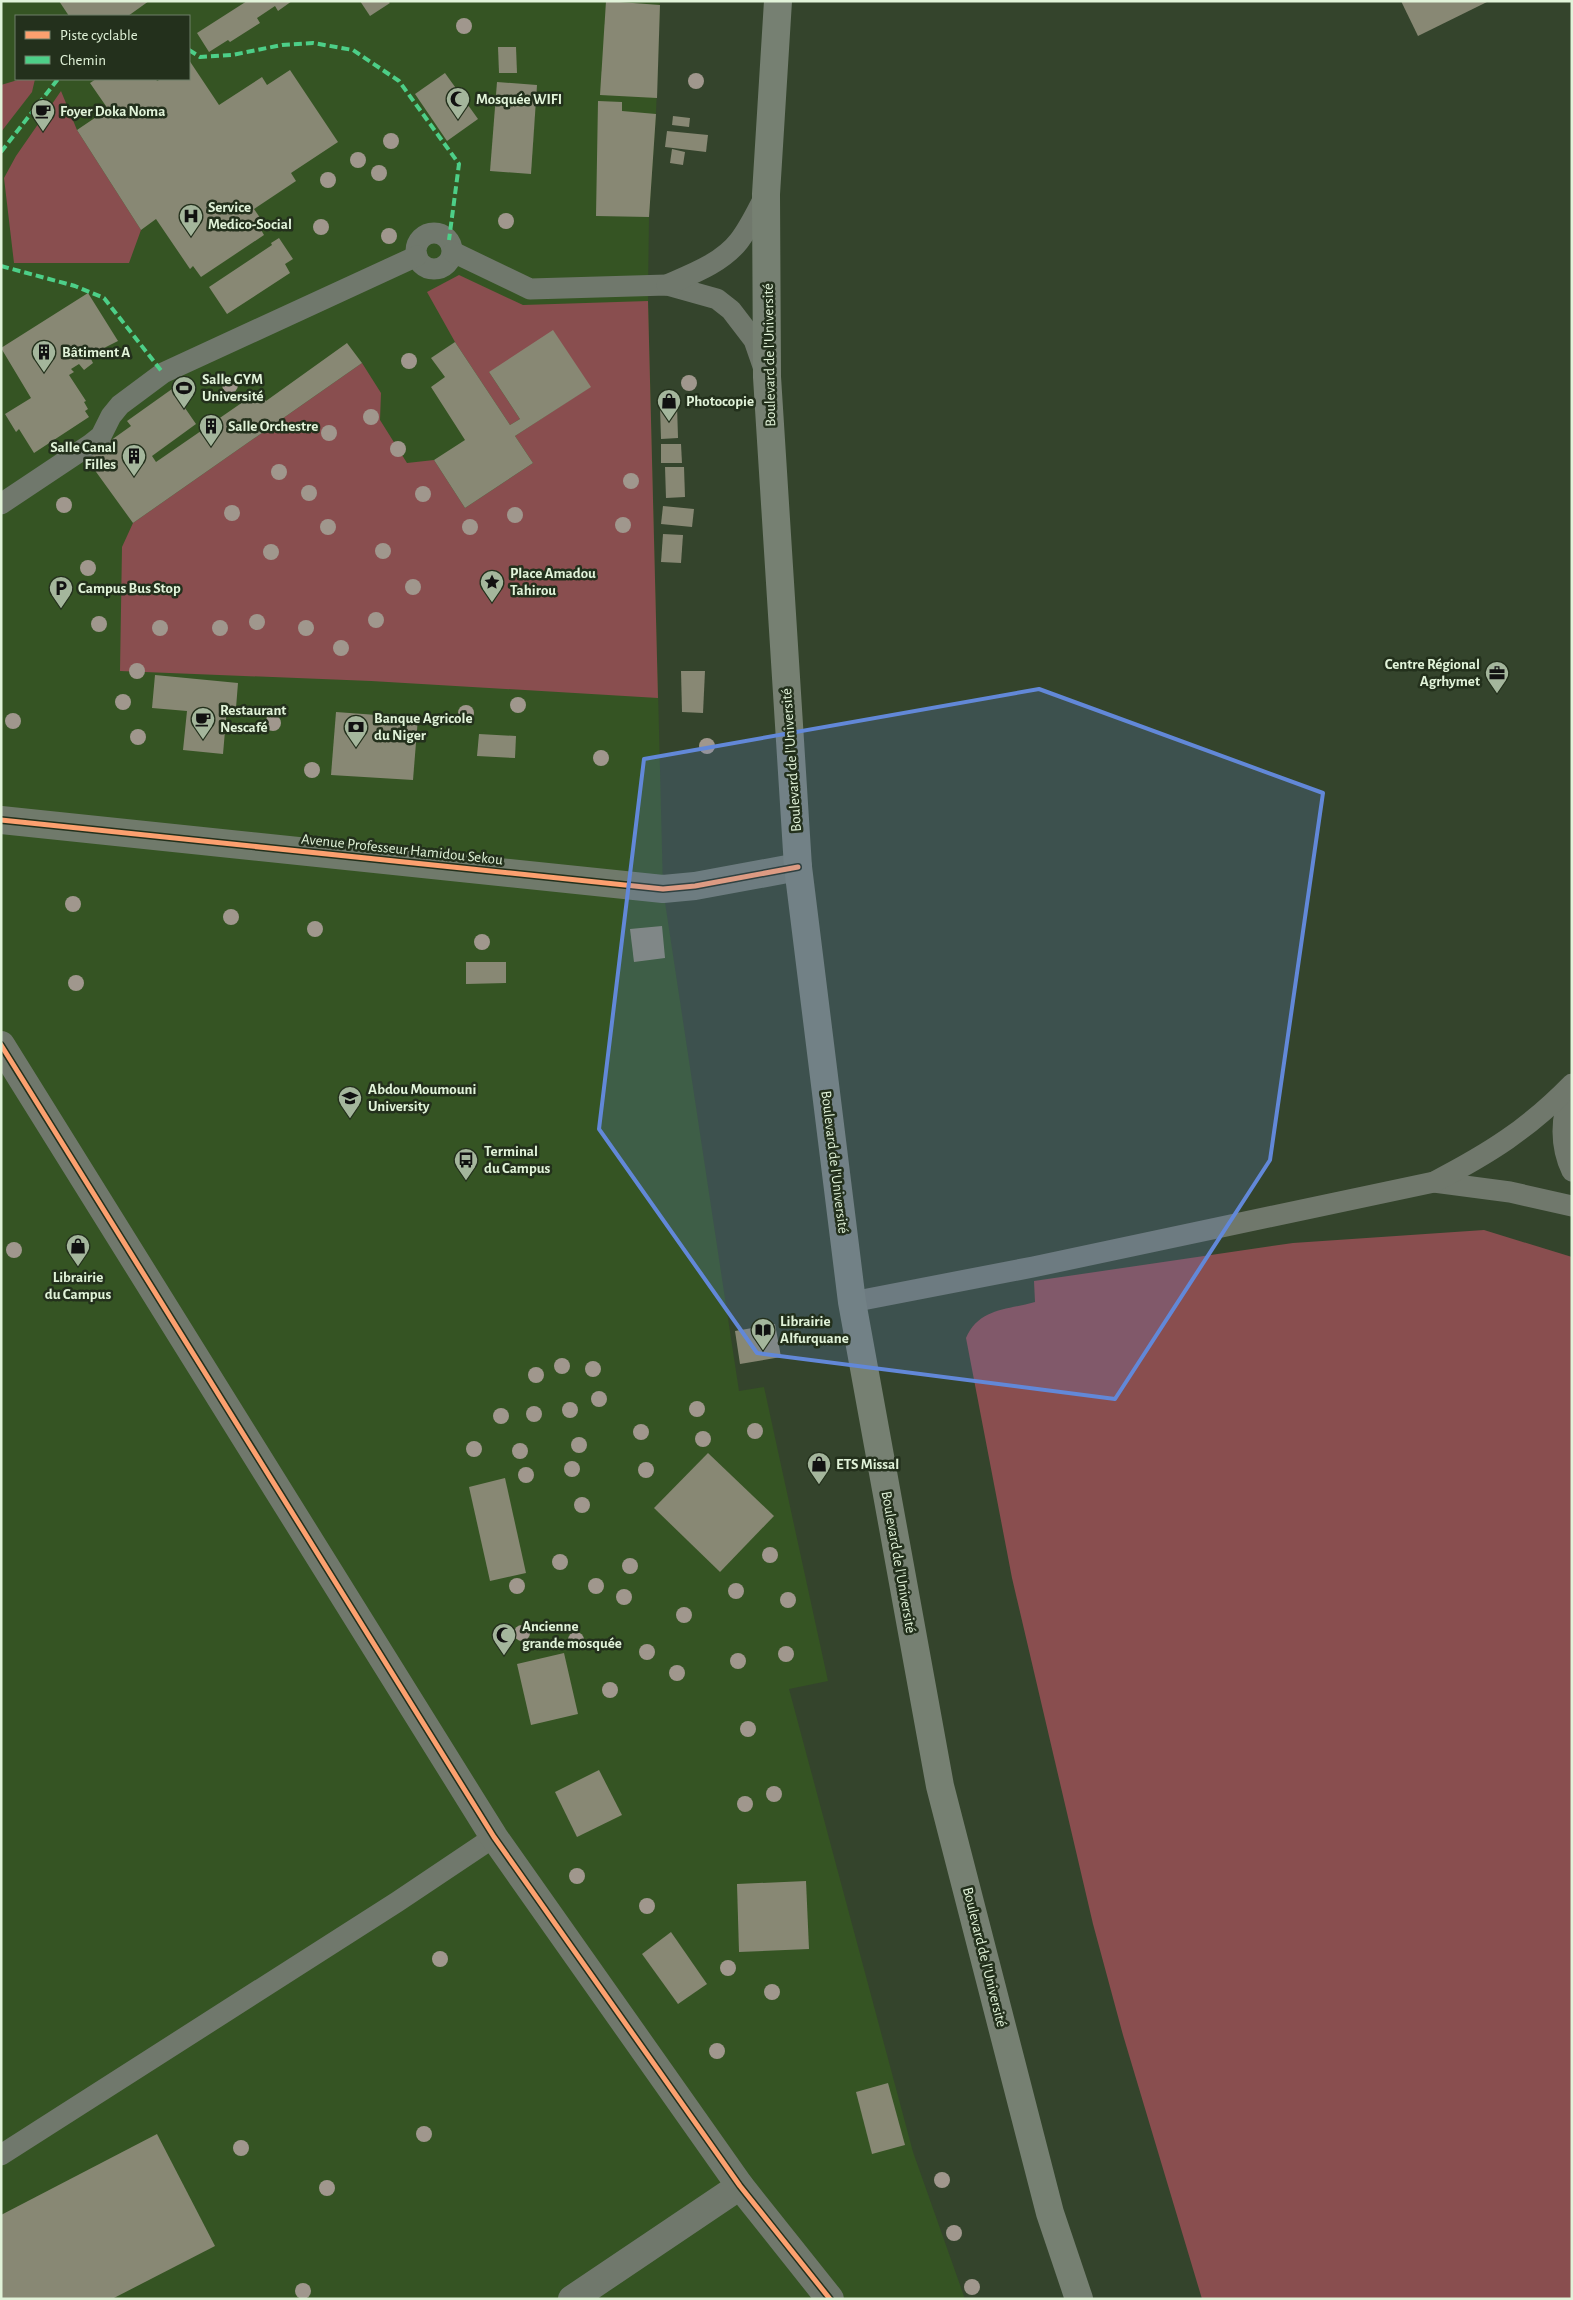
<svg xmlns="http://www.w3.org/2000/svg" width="1573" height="2300" font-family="'Alegreya Sans',sans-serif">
<rect width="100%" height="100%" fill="#34442c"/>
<path fill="#355423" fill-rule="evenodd" d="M 1,1 L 660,1 L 656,114 L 649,217 L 648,292 L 663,889 L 739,1391 L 764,1387 L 828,1681 L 789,1689 L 913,2152 L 965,2299 L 1,2299 ZM 16,16 L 189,16 L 189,79 L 16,79 Z"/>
<g fill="#894e4f">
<path d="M 21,79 L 35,79 L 32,92 L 1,132 L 1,85 Z"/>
<path d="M 61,91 L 77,130 L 141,230 L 129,263 L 14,263 L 4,178 L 16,156 Z"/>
<path d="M 459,275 L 523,305 L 648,301 L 658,698 L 371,681 L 120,671 L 122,547 L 133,523 L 362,363 L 381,393 L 380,420 L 407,463 L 434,460 L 465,508 L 533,463 L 515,436 L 590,387 L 489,372 L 520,419 L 510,425 L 455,342 L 427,292 Z"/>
<path d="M 1484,1230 L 1572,1257 L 1572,2299 L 1202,2299 L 1123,2035 L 1093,1924 L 1012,1578 L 966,1338 C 979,1308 1007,1310 1035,1302 L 1034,1281 L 1293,1243 Z"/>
</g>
<g fill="#888874">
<path d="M 59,1 L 149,1 L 128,16 L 69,16 Z"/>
<path d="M 247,1 L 292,1 L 278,11 L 275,6 L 257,18 L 260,23 L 230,42 L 228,40 L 209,52 L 197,33 Z"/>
<path d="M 360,1 L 388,1 L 390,3 L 370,16 Z"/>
<path d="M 606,1 L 660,5 L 657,98 L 600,95 Z"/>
<path d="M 1401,1 L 1489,1 L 1418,36 Z"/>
<path d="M 498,47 L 516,47 L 517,73 L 499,73 Z"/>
<path d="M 189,60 L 219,105 L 262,77 L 267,85 L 290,70 L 338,142 L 291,173 L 296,181 L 254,209 L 265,225 L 260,228 L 264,235 L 201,277 L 193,266 L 190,269 L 156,219 L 141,230 L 77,130 L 108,109 L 90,83 L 96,79 L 156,79 L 157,81 L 161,79 L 189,79 Z"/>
<path d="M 445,73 L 478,119 L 447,141 L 415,94 Z"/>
<path d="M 497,82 L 537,85 L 531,174 L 490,171 Z"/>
<path d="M 598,101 L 622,102 L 622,111 L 656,114 L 649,217 L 596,216 Z"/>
<path d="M 673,116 L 690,118 L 689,127 L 672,125 Z"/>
<path d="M 667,131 L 708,135 L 706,152 L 665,147 Z"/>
<path d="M 672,149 L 685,152 L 683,165 L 670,163 Z"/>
<path d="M 279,238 L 293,259 L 285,264 L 290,273 L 227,314 L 209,287 L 272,245 L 271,243 Z"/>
<path d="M 88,293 L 118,341 L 104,348 L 107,352 L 99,356 L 97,353 L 90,357 L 93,363 L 84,370 L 79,364 L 71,369 L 74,372 L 69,375 L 86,401 L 84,402 L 88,409 L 85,411 L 89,417 L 34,453 L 19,429 L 16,432 L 5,414 L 31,398 L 1,348 Z"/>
<path d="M 553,330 L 591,387 L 515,436 L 533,463 L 465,508 L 434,460 L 465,440 L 431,387 L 445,377 L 431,358 L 455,342 L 510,425 L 520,419 L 489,372 Z"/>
<path d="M 347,343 L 362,363 L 133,523 L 86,458 L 131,426 L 127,421 L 172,389 L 196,424 L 152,456 L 156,462 L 259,391 L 266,401 Z"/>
<path d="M 677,406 L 678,438 L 661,439 L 660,407 Z"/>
<path d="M 661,444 L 681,444 L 682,463 L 661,463 Z"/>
<path d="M 665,467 L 684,467 L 685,497 L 666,498 Z"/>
<path d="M 663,506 L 694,509 L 692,527 L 661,524 Z"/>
<path d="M 663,534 L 683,535 L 681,563 L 661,562 Z"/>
<path d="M 681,671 L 705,671 L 703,713 L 682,712 Z"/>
<path d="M 155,675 L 238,683 L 236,708 L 227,708 L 223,754 L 183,750 L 187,711 L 152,708 Z"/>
<path d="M 336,712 L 418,718 L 413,780 L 331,775 Z"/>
<path d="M 479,734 L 516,736 L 515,758 L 477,756 Z"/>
<path d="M 662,926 L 665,958 L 634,962 L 630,929 Z"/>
<path d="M 466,962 L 506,962 L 506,983 L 466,984 Z"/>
<path d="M 775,1324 L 781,1357 L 740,1364 L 735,1331 Z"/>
<path d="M 708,1453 L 774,1516 L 720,1572 L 654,1508 Z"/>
<path d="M 505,1478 L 526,1573 L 490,1581 L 469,1487 Z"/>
<path d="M 564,1653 L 578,1714 L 531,1725 L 517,1664 Z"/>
<path d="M 599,1770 L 622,1815 L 577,1837 L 555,1792 Z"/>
<path d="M 806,1881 L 809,1949 L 739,1952 L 737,1884 Z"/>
<path d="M 671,1932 L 707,1984 L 678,2004 L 642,1954 Z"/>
<path d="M 888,2083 L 905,2145 L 872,2154 L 856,2092 Z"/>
<path d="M 157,2134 L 215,2246 L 112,2299 L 1,2299 L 1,2215 Z"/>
</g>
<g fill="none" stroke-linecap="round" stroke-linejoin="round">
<g stroke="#70786c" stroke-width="21">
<circle cx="434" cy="251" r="18"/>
<path d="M 453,252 L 530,289 L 667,285 L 717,299 L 731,310 L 754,340 L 763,366"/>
<path d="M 667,285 C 692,274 722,263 739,241 C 750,227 758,209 766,194"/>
<path d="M 1,504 L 91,444 L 101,436 L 111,416 L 120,405 L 163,373 L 417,256"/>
<path d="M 1572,1091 C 1560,1117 1560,1146 1572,1171"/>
<path d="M 1434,1182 L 1510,1192 L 1572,1206"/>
<path d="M 852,1302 L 1033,1267 L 1434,1182 C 1490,1153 1528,1129 1572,1084"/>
<path d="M 1,2155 L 397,1902 L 494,1837"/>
</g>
<g stroke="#70786c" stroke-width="28">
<path d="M 1,1045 L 494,1837 L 740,2186 L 830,2299"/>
<path d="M 572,2299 L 740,2186"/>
</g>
<path stroke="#707a6b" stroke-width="28" d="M 1,820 L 663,889 L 695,886 L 798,867"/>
<path stroke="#768072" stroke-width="28" d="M 778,1 L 766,194 L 767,377 L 798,867 L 852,1302 L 940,1786 L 1050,2213 L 1079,2299"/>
<g stroke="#4dcf88" stroke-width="4" stroke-dasharray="8 4" stroke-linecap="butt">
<path d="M 189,50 L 200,57 L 232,55 L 282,45 L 313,43 L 353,50 L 399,81 L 459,164 L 449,240"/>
<path d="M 1,152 L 58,79"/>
<path d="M 1,266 L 75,286 L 104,298 L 163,373"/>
</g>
<g stroke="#23301c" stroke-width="8">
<g id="cycleway">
<path d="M 1,820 L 663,889 L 695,886 L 798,867"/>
<path d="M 1,1045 L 494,1837 L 740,2186 L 830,2299"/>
</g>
</g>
<use href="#cycleway" stroke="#fca06f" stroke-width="5"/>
</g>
<g fill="#a0978d">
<circle cx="464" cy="26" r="8"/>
<circle cx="696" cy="81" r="8"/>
<circle cx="391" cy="141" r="8"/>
<circle cx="358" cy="160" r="8"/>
<circle cx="379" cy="173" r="8"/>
<circle cx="328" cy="180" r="8"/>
<circle cx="506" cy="221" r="8"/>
<circle cx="321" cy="227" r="8"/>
<circle cx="389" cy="236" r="8"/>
<circle cx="409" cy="361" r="8"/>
<circle cx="689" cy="383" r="8"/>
<circle cx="230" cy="385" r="8"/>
<circle cx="371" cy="417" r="8"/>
<circle cx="329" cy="433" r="8"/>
<circle cx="398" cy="449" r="8"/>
<circle cx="279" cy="472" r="8"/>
<circle cx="631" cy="481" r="8"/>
<circle cx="309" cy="493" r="8"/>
<circle cx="423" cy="494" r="8"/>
<circle cx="64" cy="505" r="8"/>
<circle cx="232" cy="513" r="8"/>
<circle cx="515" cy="515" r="8"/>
<circle cx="623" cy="525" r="8"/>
<circle cx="328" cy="527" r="8"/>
<circle cx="470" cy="527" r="8"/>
<circle cx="383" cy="551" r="8"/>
<circle cx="271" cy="552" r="8"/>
<circle cx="88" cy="568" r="8"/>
<circle cx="413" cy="587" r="8"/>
<circle cx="376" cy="620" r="8"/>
<circle cx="257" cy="622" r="8"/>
<circle cx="99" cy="624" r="8"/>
<circle cx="160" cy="628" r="8"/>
<circle cx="220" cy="628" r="8"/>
<circle cx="306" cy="628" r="8"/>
<circle cx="341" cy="648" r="8"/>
<circle cx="137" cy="671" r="8"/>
<circle cx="123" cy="702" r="8"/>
<circle cx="518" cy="705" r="8"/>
<circle cx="466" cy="713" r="8"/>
<circle cx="13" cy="721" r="8"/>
<circle cx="273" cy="723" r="8"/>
<circle cx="138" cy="737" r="8"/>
<circle cx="707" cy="746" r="8"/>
<circle cx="601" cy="758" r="8"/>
<circle cx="312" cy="770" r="8"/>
<circle cx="73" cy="904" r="8"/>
<circle cx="231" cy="917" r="8"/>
<circle cx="315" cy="929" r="8"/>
<circle cx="482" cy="942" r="8"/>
<circle cx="76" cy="983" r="8"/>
<circle cx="14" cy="1250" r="8"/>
<circle cx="562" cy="1366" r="8"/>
<circle cx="593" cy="1369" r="8"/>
<circle cx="536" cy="1375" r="8"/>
<circle cx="599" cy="1399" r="8"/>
<circle cx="697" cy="1409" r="8"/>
<circle cx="570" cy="1410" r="8"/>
<circle cx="534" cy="1414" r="8"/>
<circle cx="501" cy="1416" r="8"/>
<circle cx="755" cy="1431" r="8"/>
<circle cx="641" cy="1432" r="8"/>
<circle cx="703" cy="1439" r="8"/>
<circle cx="579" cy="1445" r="8"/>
<circle cx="474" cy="1449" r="8"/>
<circle cx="520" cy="1451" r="8"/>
<circle cx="572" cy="1469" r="8"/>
<circle cx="646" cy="1470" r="8"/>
<circle cx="526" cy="1475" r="8"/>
<circle cx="582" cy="1505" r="8"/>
<circle cx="770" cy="1555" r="8"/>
<circle cx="560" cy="1562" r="8"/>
<circle cx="630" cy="1566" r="8"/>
<circle cx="517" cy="1586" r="8"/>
<circle cx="596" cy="1586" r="8"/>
<circle cx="736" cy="1591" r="8"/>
<circle cx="624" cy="1597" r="8"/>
<circle cx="788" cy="1600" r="8"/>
<circle cx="684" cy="1615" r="8"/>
<circle cx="522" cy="1633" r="8"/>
<circle cx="576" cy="1640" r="8"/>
<circle cx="647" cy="1652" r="8"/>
<circle cx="786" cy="1654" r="8"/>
<circle cx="738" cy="1661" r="8"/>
<circle cx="677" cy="1673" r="8"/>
<circle cx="610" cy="1690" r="8"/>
<circle cx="748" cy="1729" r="8"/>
<circle cx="774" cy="1794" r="8"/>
<circle cx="745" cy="1804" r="8"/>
<circle cx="577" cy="1876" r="8"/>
<circle cx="647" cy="1906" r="8"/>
<circle cx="440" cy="1959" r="8"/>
<circle cx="728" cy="1968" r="8"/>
<circle cx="772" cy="1992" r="8"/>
<circle cx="717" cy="2051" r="8"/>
<circle cx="424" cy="2134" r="8"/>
<circle cx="241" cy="2148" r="8"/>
<circle cx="942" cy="2180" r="8"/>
<circle cx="327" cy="2188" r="8"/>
<circle cx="954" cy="2233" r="8"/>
<circle cx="972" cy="2287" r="8"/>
<circle cx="303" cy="2291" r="8"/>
</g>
<path fill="#6288d8" fill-opacity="0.2" stroke="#6288d8" stroke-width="4" stroke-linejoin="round" d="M 1039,689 L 1323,793 L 1270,1160 L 1115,1399 L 757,1353 L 599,1129 L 644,759 Z"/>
<defs>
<g id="mosque-pin" transform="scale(1.25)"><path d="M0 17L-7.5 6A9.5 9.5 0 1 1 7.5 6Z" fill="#a4b69c" stroke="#23301c"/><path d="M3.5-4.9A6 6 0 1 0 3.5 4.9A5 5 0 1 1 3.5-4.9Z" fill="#111"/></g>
<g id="cafe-pin" transform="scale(1.25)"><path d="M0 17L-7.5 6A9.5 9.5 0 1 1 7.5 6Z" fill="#a4b69c" stroke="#23301c"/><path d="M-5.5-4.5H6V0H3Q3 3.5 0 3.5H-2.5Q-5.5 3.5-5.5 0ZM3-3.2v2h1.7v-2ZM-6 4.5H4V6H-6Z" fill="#111"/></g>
<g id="hospital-pin" transform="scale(1.25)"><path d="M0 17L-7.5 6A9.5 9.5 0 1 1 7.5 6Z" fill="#a4b69c" stroke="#23301c"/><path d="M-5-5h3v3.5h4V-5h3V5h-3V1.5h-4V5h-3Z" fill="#111"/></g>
<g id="building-pin" transform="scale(1.25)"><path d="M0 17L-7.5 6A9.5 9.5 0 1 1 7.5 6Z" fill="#a4b69c" stroke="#23301c"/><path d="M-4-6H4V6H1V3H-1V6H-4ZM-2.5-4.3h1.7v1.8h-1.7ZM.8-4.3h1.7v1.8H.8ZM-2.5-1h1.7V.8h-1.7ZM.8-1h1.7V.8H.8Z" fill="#111"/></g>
<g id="stadium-pin" transform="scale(1.25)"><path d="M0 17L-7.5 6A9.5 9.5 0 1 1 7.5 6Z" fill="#a4b69c" stroke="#23301c"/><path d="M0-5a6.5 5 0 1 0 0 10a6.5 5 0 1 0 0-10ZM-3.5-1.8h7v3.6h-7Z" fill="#111"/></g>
<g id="shop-pin" transform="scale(1.25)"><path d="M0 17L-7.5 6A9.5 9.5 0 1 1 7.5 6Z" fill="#a4b69c" stroke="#23301c"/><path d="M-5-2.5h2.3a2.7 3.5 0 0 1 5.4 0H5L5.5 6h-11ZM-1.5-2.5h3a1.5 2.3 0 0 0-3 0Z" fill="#111"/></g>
<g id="sight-pin" transform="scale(1.25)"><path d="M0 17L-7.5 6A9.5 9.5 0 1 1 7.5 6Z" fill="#a4b69c" stroke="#23301c"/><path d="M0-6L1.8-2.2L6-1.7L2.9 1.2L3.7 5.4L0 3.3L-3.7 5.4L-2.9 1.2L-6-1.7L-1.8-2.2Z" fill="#111"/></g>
<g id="parking-pin" transform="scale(1.25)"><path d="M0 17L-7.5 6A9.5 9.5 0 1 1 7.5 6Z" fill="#a4b69c" stroke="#23301c"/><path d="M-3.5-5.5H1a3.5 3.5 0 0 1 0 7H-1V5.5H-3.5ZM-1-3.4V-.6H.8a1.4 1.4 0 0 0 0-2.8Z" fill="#111"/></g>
<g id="office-pin" transform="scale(1.25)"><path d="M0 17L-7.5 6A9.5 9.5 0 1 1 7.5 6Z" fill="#a4b69c" stroke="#23301c"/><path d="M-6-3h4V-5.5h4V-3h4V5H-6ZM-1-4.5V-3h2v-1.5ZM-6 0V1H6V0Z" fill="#111"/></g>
<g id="bank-pin" transform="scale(1.25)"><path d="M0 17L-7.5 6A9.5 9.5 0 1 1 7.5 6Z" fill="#a4b69c" stroke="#23301c"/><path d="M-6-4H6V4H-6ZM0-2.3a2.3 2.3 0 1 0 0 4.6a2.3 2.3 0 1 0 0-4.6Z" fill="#111"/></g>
<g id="university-pin" transform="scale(1.25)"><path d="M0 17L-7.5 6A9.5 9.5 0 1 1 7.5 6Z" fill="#a4b69c" stroke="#23301c"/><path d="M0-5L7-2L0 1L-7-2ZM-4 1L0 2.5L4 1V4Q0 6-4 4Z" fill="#111"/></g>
<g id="bus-pin" transform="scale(1.25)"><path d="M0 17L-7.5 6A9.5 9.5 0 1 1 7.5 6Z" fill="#a4b69c" stroke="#23301c"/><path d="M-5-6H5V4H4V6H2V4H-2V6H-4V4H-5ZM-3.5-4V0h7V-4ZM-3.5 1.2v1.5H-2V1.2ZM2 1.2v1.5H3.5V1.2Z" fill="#111"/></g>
<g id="library-pin" transform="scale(1.25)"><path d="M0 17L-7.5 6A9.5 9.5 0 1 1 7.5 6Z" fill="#a4b69c" stroke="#23301c"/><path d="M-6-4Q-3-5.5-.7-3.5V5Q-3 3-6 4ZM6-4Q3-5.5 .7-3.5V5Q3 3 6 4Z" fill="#111"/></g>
</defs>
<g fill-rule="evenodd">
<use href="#mosque-pin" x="458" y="99"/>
<use href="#cafe-pin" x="43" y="111"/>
<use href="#hospital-pin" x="191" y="216"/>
<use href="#building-pin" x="44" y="352"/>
<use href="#stadium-pin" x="184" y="388"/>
<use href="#shop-pin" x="669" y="401"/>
<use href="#building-pin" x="211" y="426"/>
<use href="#building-pin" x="134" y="456"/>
<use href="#sight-pin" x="492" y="582"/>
<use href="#parking-pin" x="61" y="588"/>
<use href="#office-pin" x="1497" y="673"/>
<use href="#cafe-pin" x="203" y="719"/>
<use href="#bank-pin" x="356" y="727"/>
<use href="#university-pin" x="350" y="1098"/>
<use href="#bus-pin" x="466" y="1160"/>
<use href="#shop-pin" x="78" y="1246"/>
<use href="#library-pin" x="763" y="1330"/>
<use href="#shop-pin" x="819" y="1464"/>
<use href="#mosque-pin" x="504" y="1635"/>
</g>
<g text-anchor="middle" stroke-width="5" stroke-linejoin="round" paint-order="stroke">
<g font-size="15" font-weight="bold" fill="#e1f3d9" stroke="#23301c" text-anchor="start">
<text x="476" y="104">Mosquée WIFI</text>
<text x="60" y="116">Foyer Doka Noma</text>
<text x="208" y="212">Service<tspan x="208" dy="17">Medico-Social</tspan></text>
<text x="62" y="357">Bâtiment A</text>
<text x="202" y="384">Salle GYM<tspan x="202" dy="17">Université</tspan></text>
<text x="686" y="406">Photocopie</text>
<text x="228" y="431">Salle Orchestre</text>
<text x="116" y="452" text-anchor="end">Salle Canal<tspan x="116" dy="17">Filles</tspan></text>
<text x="510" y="578">Place Amadou<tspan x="510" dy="17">Tahirou</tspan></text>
<text x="78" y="593">Campus Bus Stop</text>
<text x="1480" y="669" text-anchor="end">Centre Régional<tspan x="1480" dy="17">Agrhymet</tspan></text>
<text x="220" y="715">Restaurant<tspan x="220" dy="17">Nescafé</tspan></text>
<text x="374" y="723">Banque Agricole<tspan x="374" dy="17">du Niger</tspan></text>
<text x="368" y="1094">Abdou Moumouni<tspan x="368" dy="17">University</tspan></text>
<text x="484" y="1156">Terminal<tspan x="484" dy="17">du Campus</tspan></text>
<text x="78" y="1282" text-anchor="middle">Librairie<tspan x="78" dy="17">du Campus</tspan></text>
<text x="780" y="1326">Librairie<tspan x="780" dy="17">Alfurquane</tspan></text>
<text x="836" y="1469">ETS Missal</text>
<text x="522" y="1631">Ancienne<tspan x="522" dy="17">grande mosquée</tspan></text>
</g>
<g font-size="15" fill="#e1f3d9" stroke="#23301c">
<text transform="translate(769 355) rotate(-91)" y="5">Boulevard de l'Université</text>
<text transform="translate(791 760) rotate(-94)" y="5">Boulevard de l'Université</text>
<text transform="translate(402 849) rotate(6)" y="5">Avenue Professeur Hamidou Sekou</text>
<text transform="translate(835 1162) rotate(83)" y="5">Boulevard de l'Université</text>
<text transform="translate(899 1562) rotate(80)" y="5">Boulevard de l'Université</text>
<text transform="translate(985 1957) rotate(76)" y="5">Boulevard de l'Université</text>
</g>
</g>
<rect width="1573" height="2300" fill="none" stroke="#e1f3d9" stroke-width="5"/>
<rect x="15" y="15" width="175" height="65" fill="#23301c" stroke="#6f7e68"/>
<rect x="25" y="31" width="25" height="8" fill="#fca06f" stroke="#6f7e68"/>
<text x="60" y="40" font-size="15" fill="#e1f3d9">Piste cyclable</text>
<rect x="25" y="56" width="25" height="8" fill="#4dcf88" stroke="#6f7e68"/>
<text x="60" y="65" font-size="15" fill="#e1f3d9">Chemin</text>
</svg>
